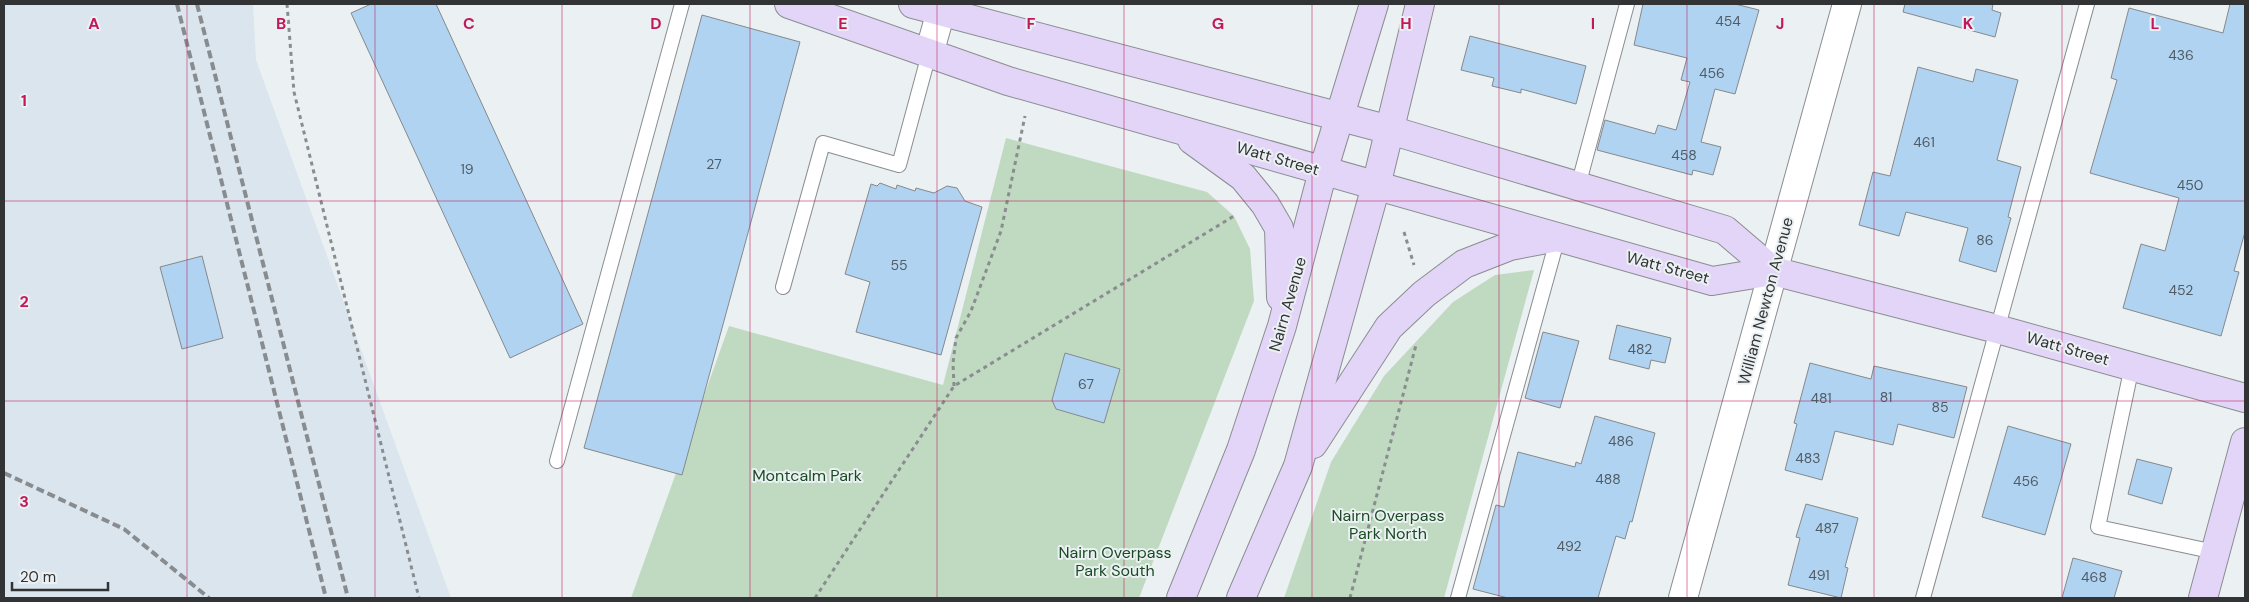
<svg xmlns="http://www.w3.org/2000/svg" width="2249" height="602" font-family="'DM Sans',sans-serif">
<rect width="100%" height="100%" fill="#ebf0f3"/>
<path fill="#dae5ee" d="M 4,4 L 253,4 L 256,60 L 451,598 L 4,598 Z"/>
<g fill="#c0dac2">
<path d="M 1006,138 L 1207,192 L 1234,216 L 1250,249 L 1254,301 L 1139,598 L 631,598 L 729,326 L 943,385 Z"/>
<path d="M 1534,270 L 1444,598 L 1284,598 L 1331,462 L 1384,376 L 1453,302 L 1495,275 Z"/>
</g>
<g fill="#afd3f1" stroke="#85898c">
<path d="M 371,4 L 436,4 L 583,324 L 510,358 L 351,13 Z"/>
<path d="M 1643,4 L 1735,4 L 1759,10 L 1735,94 L 1715,89 L 1701,142 L 1721,147 L 1713,175 L 1693,170 L 1692,175 L 1597,150 L 1605,120 L 1655,134 L 1658,125 L 1676,130 L 1690,82 L 1681,80 L 1687,58 L 1634,45 Z"/>
<path d="M 1905,4 L 1993,4 L 1992,10 L 2001,13 L 1995,37 L 1903,12 Z"/>
<path d="M 2230,4 L 2245,4 L 2245,232 L 2234,271 L 2239,272 L 2221,336 L 2123,308 L 2141,244 L 2165,251 L 2179,198 L 2090,173 L 2117,80 L 2111,78 L 2129,8 L 2223,33 Z"/>
<path d="M 702,15 L 800,42 L 682,475 L 584,448 Z"/>
<path d="M 1470,36 L 1586,66 L 1576,104 L 1521,89 L 1521,93 L 1492,86 L 1494,78 L 1461,70 Z"/>
<path d="M 1918,67 L 1973,82 L 1976,69 L 2018,80 L 1997,160 L 2021,167 L 2008,217 L 2011,218 L 1996,272 L 1959,261 L 1968,228 L 1906,212 L 1899,236 L 1859,225 L 1873,172 L 1890,176 Z"/>
<path d="M 880,183 L 896,189 L 897,185 L 915,191 L 916,188 L 934,193 L 947,186 L 957,188 L 965,201 L 982,207 L 941,355 L 856,332 L 870,282 L 845,274 L 871,184 L 877,186 Z"/>
<path d="M 202,256 L 223,338 L 182,349 L 160,267 Z"/>
<path d="M 1617,325 L 1671,338 L 1665,363 L 1651,360 L 1649,369 L 1609,359 Z"/>
<path d="M 1543,332 L 1579,341 L 1560,408 L 1525,398 Z"/>
<path d="M 1065,353 L 1120,369 L 1104,423 L 1056,409 L 1052,400 Z"/>
<path d="M 1810,363 L 1871,379 L 1874,366 L 1967,387 L 1954,438 L 1898,424 L 1893,445 L 1835,431 L 1822,480 L 1785,470 L 1797,424 L 1794,423 Z"/>
<path d="M 1595,416 L 1655,433 L 1632,522 L 1630,521 L 1625,539 L 1616,536 L 1598,598 L 1508,598 L 1473,589 L 1496,505 L 1504,507 L 1518,452 L 1575,467 L 1576,462 L 1581,464 Z"/>
<path d="M 2008,426 L 2071,444 L 2045,535 L 1982,517 Z"/>
<path d="M 2137,459 L 2172,468 L 2162,504 L 2128,494 Z"/>
<path d="M 1806,504 L 1858,518 L 1845,567 L 1848,568 L 1841,598 L 1788,585 L 1800,538 L 1796,537 Z"/>
<path d="M 2073,558 L 2122,571 L 2114,598 L 2062,598 Z"/>
</g>
<g fill="none" stroke-linecap="round" stroke-linejoin="round">
<g stroke="#8a8d91" stroke-width="16">
<g id="lane">
<path d="M 1578,186 L 1627,4"/>
<path d="M 783,287 L 823,143 L 899,165 L 929,54"/>
<path d="M 2132,366 L 2098,527 L 2215,552"/>
<path d="M 557,461 L 682,4"/>
<path d="M 1458,598 L 1558,237"/>
<path d="M 1923,598 L 2087,4"/>
</g>
</g>
<g stroke="#8a8d91" stroke-width="30">
<g id="street">
<path d="M 929,54 L 943,4"/>
<path d="M 1683,598 L 1847,4"/>
</g>
</g>
<g stroke="#8a8d91" stroke-width="30">
<g id="secondary">
<path d="M 789,4 L 1008,81 L 1712,281 L 1773,271 L 1997,329 L 2245,398"/>
<path d="M 913,4 L 1390,130 L 1725,230 L 1773,271"/>
<path d="M 1192,140 L 1243,177 L 1265,204 L 1279,228 L 1281,297"/>
<path d="M 1313,444 L 1389,327 L 1424,294 L 1464,264 L 1510,246 L 1552,238"/>
<path d="M 1181,598 L 1241,450 L 1282,326 L 1323,171 L 1374,4"/>
<path d="M 1241,598 L 1298,466 L 1376,186 L 1420,4"/>
<path d="M 2203,598 L 2245,442"/>
</g>
</g>
<g stroke="#8a8d8f" stroke-width="3" stroke-dasharray="4 4" stroke-linecap="butt">
<path d="M 287,4 L 294,92 L 419,598"/>
<path d="M 1404,232 L 1414,265"/>
<path d="M 954,386 L 953,363 L 956,338 L 971,311 L 1001,231 L 1025,116"/>
<path d="M 815,598 L 954,386 L 1234,216"/>
<path d="M 1350,598 L 1416,345"/>
</g>
<use href="#lane" stroke="#fff" stroke-width="14"/>
<use href="#street" stroke="#fff" stroke-width="28"/>
<use href="#secondary" stroke="#e3d5f7" stroke-width="28"/>
<g stroke="#898c8f" stroke-width="4" stroke-dasharray="8 4" stroke-linecap="butt">
<path d="M 177,4 L 326,598"/>
<path d="M 197,4 L 348,598"/>
<path d="M 4,473 L 124,529 L 209,598"/>
</g>
</g>
<path fill="none" stroke="#c2185b" stroke-width="1" stroke-opacity="0.55" d="M 187,4 L 187,598M 375,4 L 375,598M 562,4 L 562,598M 750,4 L 750,598M 937,4 L 937,598M 1124,4 L 1124,598M 1312,4 L 1312,598M 1499,4 L 1499,598M 1687,4 L 1687,598M 1874,4 L 1874,598M 2062,4 L 2062,598M 4,201 L 2245,201M 4,401 L 2245,401"/>
<g text-anchor="middle" stroke-width="4" stroke-linejoin="round" paint-order="stroke">
<g font-size="14" fill="#515b64">
<text x="1728" y="26">454</text>
<text x="2181" y="60">436</text>
<text x="1712" y="78">456</text>
<text x="1924" y="147">461</text>
<text x="1684" y="160">458</text>
<text x="714" y="169">27</text>
<text x="467" y="174">19</text>
<text x="2190" y="190">450</text>
<text x="1985" y="245">86</text>
<text x="899" y="270">55</text>
<text x="2181" y="295">452</text>
<text x="1640" y="354">482</text>
<text x="1086" y="389">67</text>
<text x="1886" y="402">81</text>
<text x="1821" y="403">481</text>
<text x="1940" y="412">85</text>
<text x="1621" y="446">486</text>
<text x="1808" y="463">483</text>
<text x="1608" y="484">488</text>
<text x="2026" y="486">456</text>
<text x="1827" y="533">487</text>
<text x="1569" y="551">492</text>
<text x="1819" y="580">491</text>
<text x="2094" y="582">468</text>
</g>
<g font-size="16" fill="#323335" stroke="#ebf0f3">
<text transform="translate(1278 158) rotate(16)" y="6">Watt Street</text>
<text transform="translate(1668 267) rotate(15)" y="6">Watt Street</text>
<text transform="translate(1765 301) rotate(-75)" y="6">William Newton Avenue</text>
<text transform="translate(1287 304) rotate(-74)" y="6">Nairn Avenue</text>
<text transform="translate(2068 348) rotate(16)" y="6">Watt Street</text>
</g>
<g font-size="16" fill="#194b22" stroke="#ebf0f3">
<text x="807" y="481">Montcalm Park</text>
<text x="1388" y="521">Nairn Overpass<tspan x="1388" dy="18">Park North</tspan></text>
<text x="1115" y="558">Nairn Overpass<tspan x="1115" dy="18">Park South</tspan></text>
</g>
</g>
<g font-size="16" text-anchor="middle" font-weight="bold" fill="#c2185b" stroke="#ebf0f3" stroke-width="4" stroke-linejoin="round" paint-order="stroke">
<text x="94" y="29">A</text>
<text x="281" y="29">B</text>
<text x="469" y="29">C</text>
<text x="656" y="29">D</text>
<text x="843" y="29">E</text>
<text x="1031" y="29">F</text>
<text x="1218" y="29">G</text>
<text x="1406" y="29">H</text>
<text x="1593" y="29">I</text>
<text x="1780" y="29">J</text>
<text x="1968" y="29">K</text>
<text x="2155" y="29">L</text>
<text x="24" y="106">1</text>
<text x="24" y="307">2</text>
<text x="24" y="507">3</text>
</g>
<rect width="2249" height="602" fill="none" stroke="#323335" stroke-width="10"/>
<path d="M12 582v8h96v-8" fill="none" stroke="#323335" stroke-width="2.5"/>
<text x="20" y="582" font-size="15" fill="#323335" stroke="#ebf0f3" stroke-width="4" paint-order="stroke">20 m</text>
</svg>
